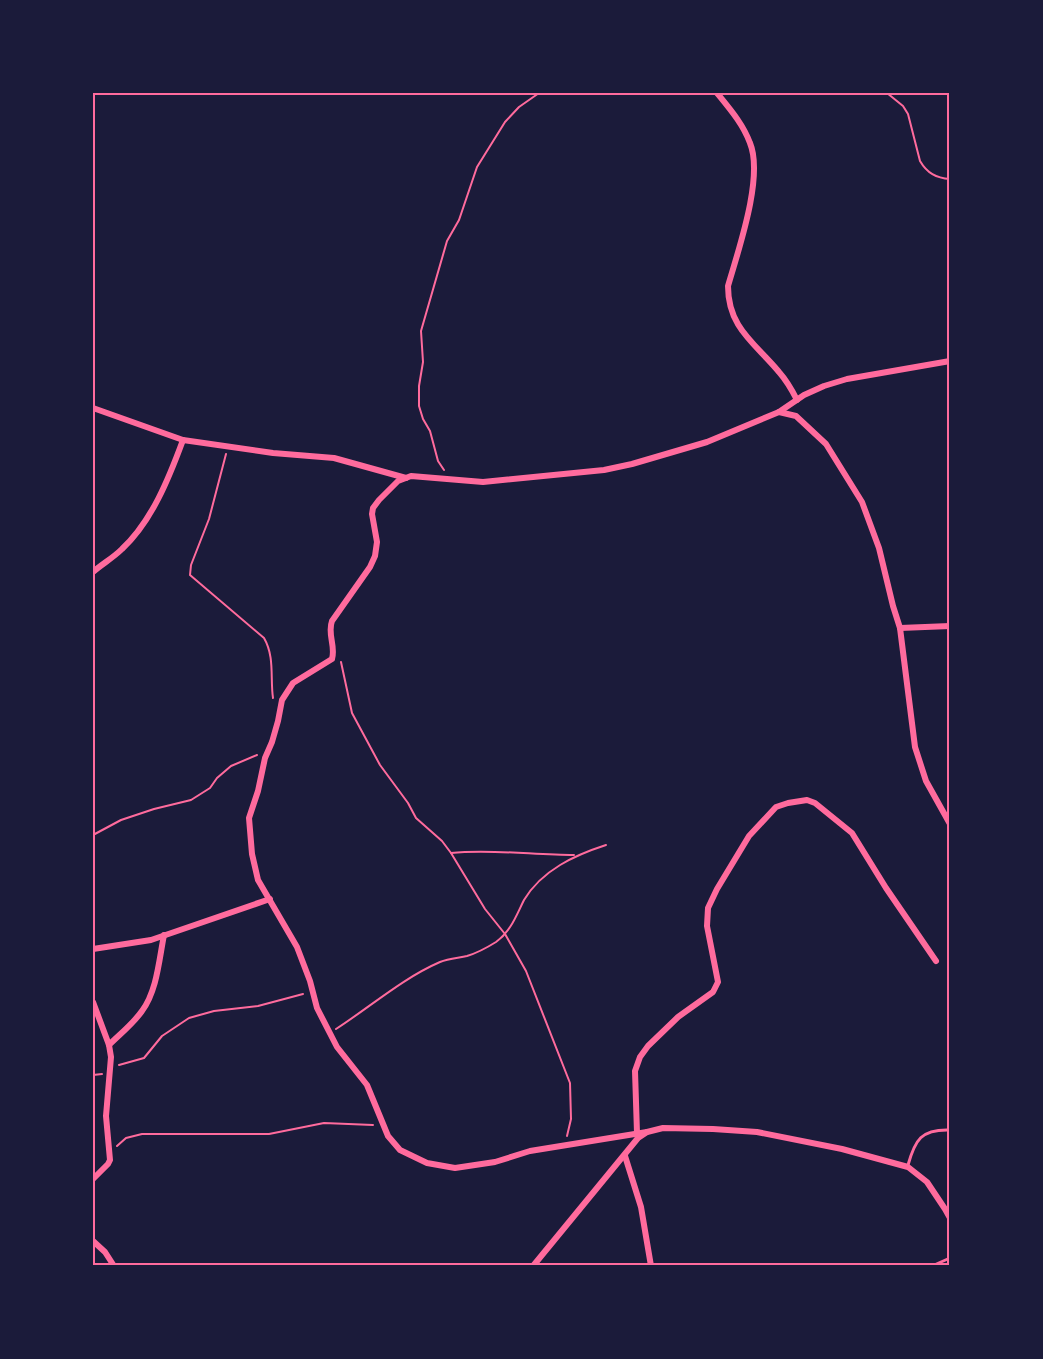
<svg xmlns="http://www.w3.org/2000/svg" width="1043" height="1359" font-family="'Sofia Sans Condensed',sans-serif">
<rect width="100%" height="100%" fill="#1b1b3a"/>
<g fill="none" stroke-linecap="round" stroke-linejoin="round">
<g stroke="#ff6b9d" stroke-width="2">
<path d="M 887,93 L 903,106 L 908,114 L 920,161 C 927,173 936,178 950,179"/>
<path d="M 226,454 L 209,519 L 191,565 L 190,575 L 264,638 C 275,657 270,678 273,698"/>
<path d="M 444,470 L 438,461 L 430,431 L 423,419 L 419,406 L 419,386 L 423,362 L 421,331 L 447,241 L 459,220 L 477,167 L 505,122 L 519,107 L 539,93"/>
<path d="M 341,662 L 352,713 L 380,765 L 408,803 L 416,818 L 442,841 L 451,853 L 485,909 L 505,934 L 526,971 L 570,1083 L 571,1119 L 567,1136"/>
<path d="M 93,835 L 121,820 L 154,809 L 191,800 L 210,788 L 217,778 L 231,766 L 257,755"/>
<path d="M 451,853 C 492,849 534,855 574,855"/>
<path d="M 336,1029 C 370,1007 403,978 440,962 C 449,958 459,958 467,956 C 477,953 488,947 496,942 C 511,931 516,916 524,900 C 542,870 575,855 606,845"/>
<path d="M 119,1065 L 144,1058 L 162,1036 L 189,1018 L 214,1011 L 258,1006 L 303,994"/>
<path d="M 93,1075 L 102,1074"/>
<path d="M 117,1146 L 126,1138 L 142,1134 L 269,1134 L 324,1123 L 373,1125"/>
</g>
<g stroke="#ff6b9d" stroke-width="3">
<path d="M 908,1165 C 915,1140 921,1129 950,1130"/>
<path d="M 932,1266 L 950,1258"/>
</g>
<g stroke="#ff6b9d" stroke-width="6">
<path d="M 717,93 C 730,109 743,124 750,143 C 764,177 738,251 728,286 C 728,328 755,343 779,372 C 787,381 792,390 797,400"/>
<path d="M 93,408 L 183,440 L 273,453 L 334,458 L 406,478"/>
<path d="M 779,412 L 796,416 L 826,444 L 862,502 L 879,548 L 893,606 L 900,628 L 915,747 L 926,781 L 950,824"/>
<path d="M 93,572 C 102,564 113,558 122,549 C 152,521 169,478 183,440"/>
<path d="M 900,628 L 950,626"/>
<path d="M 93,949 L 151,940 L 270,899"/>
<path d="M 93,1002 L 109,1045 L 111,1057 L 106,1116 L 110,1160 L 108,1164 L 93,1179"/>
<path d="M 109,1045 C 120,1034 133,1024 142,1011 C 157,991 159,960 164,935"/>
<path d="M 647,1132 L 530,1151 L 495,1162 L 455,1168 L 427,1163 L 400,1150 L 388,1136 L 367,1085 L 337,1047 L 317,1008 L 310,981 L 297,947 L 258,880 L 252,854 L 249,818 L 258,791 L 265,758 L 272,742 L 278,721 L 282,700 L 293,683 L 332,659 C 336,646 327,634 332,621 L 370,567 L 375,556 L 377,542 L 372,514 L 373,508 L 379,500 L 398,481 L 411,476 L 483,482 L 604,470 L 632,464 L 707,442 L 779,412 L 804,395 L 824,386 L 847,379 L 950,361"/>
<path d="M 637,1133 L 635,1071 L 640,1057 L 648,1046 L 678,1017 L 713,992 L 718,982 L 707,926 L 708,908 L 717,889 L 749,836 L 776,807 L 788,803 L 807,800 L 815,803 L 852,833 L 886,888 L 936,961"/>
<path d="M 625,1156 L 641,1207 L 651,1266"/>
<path d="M 93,1241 L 105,1252 L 114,1266"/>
<path d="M 533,1266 L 638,1138 L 647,1132 L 663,1128 L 713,1129 L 757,1132 L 842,1149 L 908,1167 L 927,1182 L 945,1209 L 950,1218"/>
</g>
</g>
<rect width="1043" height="1359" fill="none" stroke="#1b1b3a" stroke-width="189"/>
<rect x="94" y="94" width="854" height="1170" fill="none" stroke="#ff6b9d" stroke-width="2"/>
</svg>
